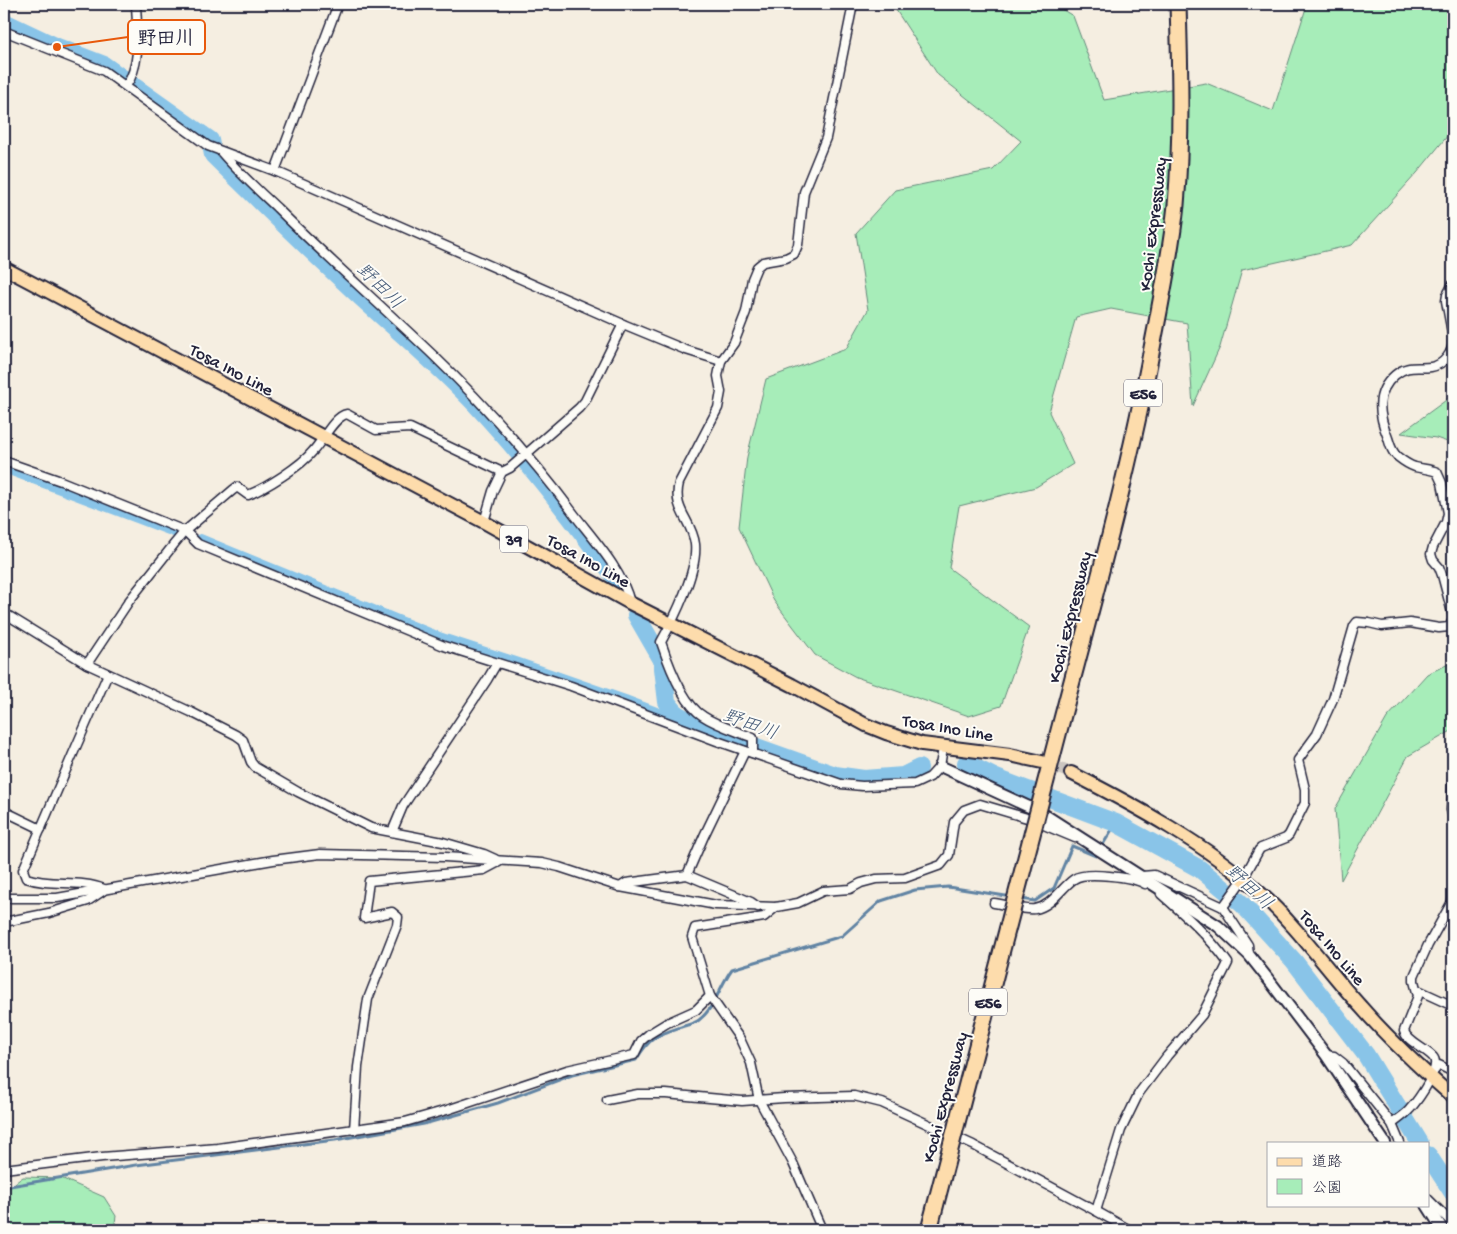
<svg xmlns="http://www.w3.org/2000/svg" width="1457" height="1234" font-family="'Gochi Hand','Klee One',sans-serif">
<rect width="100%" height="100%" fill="#f5eee1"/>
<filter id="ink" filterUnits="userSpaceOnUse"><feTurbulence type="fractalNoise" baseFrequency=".02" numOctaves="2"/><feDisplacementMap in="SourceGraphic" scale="10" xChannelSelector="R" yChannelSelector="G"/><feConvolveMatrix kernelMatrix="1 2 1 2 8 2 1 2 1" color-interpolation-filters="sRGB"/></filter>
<g filter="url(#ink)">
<g fill="#a7edb9" stroke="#64887a">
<path d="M 892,4 L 1053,4 L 1073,16 L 1104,100 L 1206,83 L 1273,111 L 1306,8 L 1303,4 L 1453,4 L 1453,129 L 1417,173 L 1352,245 L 1242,270 L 1220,347 L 1193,406 L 1187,323 L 1111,309 L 1076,317 L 1049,412 L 1073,464 L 1036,487 L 959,506 L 949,568 L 1029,627 L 1001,706 L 969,716 L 856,677 L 815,655 L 774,601 L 739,527 L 747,457 L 766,379 L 846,349 L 868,310 L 856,233 L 895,190 L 993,170 L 1021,141 L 938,75 Z"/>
<path d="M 1453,395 L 1453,444 L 1436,438 L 1401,433 Z"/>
<path d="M 1453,662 L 1453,730 L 1408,756 L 1341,880 L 1335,809 L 1387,718 L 1427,674 Z"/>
<path d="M 23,1177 L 61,1178 L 104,1197 L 116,1216 L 114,1230 L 4,1230 L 4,1191 Z"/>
</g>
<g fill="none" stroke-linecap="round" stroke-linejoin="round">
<g stroke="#6083a3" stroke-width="3">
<path d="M 1021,899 L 1035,901 L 1054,888 L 1072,846 L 1096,856 L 1116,823"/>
<path d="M 4,1187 L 136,1165 L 335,1140 L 424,1124 L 498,1103 L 572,1075 L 636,1060 C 650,1037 657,1035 681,1027 C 686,1025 694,1024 699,1020 C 715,1008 720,985 732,969 L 842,936 L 881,901 L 915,890 L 948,887 L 1012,897"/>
</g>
<g stroke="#89c4e8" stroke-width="10">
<path d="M 4,468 L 177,533"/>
<path d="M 200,539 L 439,637 L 516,662 L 625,700 L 677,720 L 698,726"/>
</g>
<g stroke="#89c4e8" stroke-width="18">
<path d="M 4,22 L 57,47 L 104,65 L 210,140 L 213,155 C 259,200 305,246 352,289 C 394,328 438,364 477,406 C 528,461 573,519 617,580"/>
<path d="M 636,615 L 662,660 L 667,702 L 677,714 L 698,726 L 835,775 L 864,779 L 903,776 L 919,768"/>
<path d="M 966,763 L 996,778 L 1116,823 L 1200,869 L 1242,904 L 1294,961 L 1366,1055 L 1420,1143"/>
<path d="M 1428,1155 L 1453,1193"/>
</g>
<path stroke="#cbc5c0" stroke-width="12" stroke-dasharray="12 6" stroke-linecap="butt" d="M 1042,762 L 1071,773"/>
<g stroke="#22223b" stroke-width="11">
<g id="minor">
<path d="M 4,31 L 104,71 L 208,146 L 275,171 L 623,324 L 686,350 L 721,361"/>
<path d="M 126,86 C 142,63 137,31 136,4"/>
<path d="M 221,152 C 238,172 258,190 277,208 C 328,259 382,306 434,356 C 485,405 532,458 574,514 C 594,540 623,571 630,603"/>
<path d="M 275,171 L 338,4"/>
<path d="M 1453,284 L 1447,295 L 1446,301 L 1453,338"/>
<path d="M 1453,340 C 1453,352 1444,365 1431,367 C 1417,369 1408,364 1395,375 C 1374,393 1379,416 1388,438 C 1390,445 1392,453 1398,457 C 1403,461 1409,465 1415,467 C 1423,469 1430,469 1437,472 L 1442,483 L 1448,513 L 1446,522 L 1433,547 L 1431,554 L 1433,560 L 1439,567 L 1442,575 L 1453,616"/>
<path d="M 4,461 L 61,481 L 185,531 L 198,544 L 444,646 L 571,686 L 717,741 L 841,784 L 862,786 L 915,784 L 930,777 L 940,766 L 943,748"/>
<path d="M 484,522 L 493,491 L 502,472 L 510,468 L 579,408 L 585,401 L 623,324"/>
<path d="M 4,613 L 87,664 L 191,712 L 236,735 L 243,740 L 251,762 L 255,767 L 298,792 L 371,828 L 443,842 L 484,854 L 495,859"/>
<path d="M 87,664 L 129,601 L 175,543 L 185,531 L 233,490 L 237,487 L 248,495 C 266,488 301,466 313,451 C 322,442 334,416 347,414 L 376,430 L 410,428 L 502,472"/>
<path d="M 753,753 L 753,738 C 737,731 718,726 703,716 C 683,704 668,663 661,642 C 674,619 698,571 695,544 C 692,520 672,510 679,483 L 718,408 L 721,392 L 718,376 L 721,361 L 734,343 L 746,312 L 752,279 L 757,267 L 763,262 L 786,258 L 794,254 L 798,245 L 804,192 L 826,138 L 853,4"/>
<path d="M 1453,777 L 1451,810 L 1453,817"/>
<path d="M 4,811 L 41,829"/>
<path d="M 392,832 L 403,806 L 487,680 L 497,663"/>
<path d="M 687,875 L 704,836 L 745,751"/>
<path d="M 1141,878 L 1142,876 L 1154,875 L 1223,907 L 1248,945 L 1249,955"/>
<path d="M 620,887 L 626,883 L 687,875 L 751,902 L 758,907"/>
<path d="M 104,889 C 79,879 51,887 26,878 L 23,870 C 51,805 79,739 108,674"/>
<path d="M 4,898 L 57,898 L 273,860 L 320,854 L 445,857 L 542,863 L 559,867 L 620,887 L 716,905 L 776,907 L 798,903 L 823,891 L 850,889 L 861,883 L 876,879 L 905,878 L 941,865 L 949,855 L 954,822 L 964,810 L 980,804 L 1027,818 L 1075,838"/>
<path d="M 994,903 C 1003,904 1027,911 1035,909 C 1052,906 1061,888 1074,879 C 1085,871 1133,877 1145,884"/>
<path d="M 776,907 L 764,917 L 695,928 L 692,937 L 710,996 L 740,1039 L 751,1063 L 759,1100 L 793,1163 L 822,1230"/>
<path d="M 1223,907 L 1243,879 L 1259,850 L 1261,848 L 1286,838 L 1289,835 L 1305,803 L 1305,789 L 1298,760 L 1317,734 L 1333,699 L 1354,626 L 1357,622 L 1369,623 L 1382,626 L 1410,623 L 1439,628 L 1449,627 L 1453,620"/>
<path d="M 4,922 L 49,913 L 88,901 L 103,891"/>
<path d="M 1418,990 L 1453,1006"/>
<path d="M 1326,1055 L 1334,1056 L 1343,1063 L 1392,1124 L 1400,1143"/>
<path d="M 1434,1071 L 1439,1065 L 1453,1072"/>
<path d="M 607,1100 L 638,1094 L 666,1094 L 742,1101 L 784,1098 L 854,1096 L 882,1103 L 973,1145 L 1096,1211 L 1130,1230"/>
<path d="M 1392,1124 C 1398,1119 1405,1115 1410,1109 C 1418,1100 1442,1067 1433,1057 C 1425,1048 1407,1042 1404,1031 L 1418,996 L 1414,981 L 1414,976 L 1428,945 L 1453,900"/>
<path d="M 354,1130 L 358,1067 L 368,999 L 397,925 L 398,917 L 392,912 L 364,918 L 369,881 L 484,870 L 499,862"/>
<path d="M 4,1169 L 102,1157 L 218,1148 L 405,1122 L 447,1110 L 567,1070 L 634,1055 L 641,1041 L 649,1034 L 667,1023 L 696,1010 L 710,996"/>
<path d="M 1428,1199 L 1453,1224"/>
<path d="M 1096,1211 L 1121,1130 L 1139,1093 L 1167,1056 L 1202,1015 L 1228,963 C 1209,936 1185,915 1161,894"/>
</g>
</g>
<g stroke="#22223b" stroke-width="14">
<g id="tertiary">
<path d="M 940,766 L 1040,812 L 1218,926 L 1249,955 L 1272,984 L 1326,1055 L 1385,1143"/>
<path d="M 1427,1205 L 1443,1230"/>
</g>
</g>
<g stroke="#22223b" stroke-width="16">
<g id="primary">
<path d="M 4,268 L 484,522 L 630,603 L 792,685 L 866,725 L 886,733 L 922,744 L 1010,755 L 1042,762"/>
<path d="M 1071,773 C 1134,805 1208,845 1260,893 C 1298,927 1327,970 1361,1007 C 1389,1039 1421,1069 1453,1097"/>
</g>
</g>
<g stroke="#22223b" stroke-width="19">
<path id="motorway" d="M 1048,773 C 1084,632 1125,492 1152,348 C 1161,301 1171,253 1176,205 C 1182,138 1180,71 1178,4"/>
</g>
<use href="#minor" stroke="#fdfcf7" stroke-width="8"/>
<use href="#tertiary" stroke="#fdfcf7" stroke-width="10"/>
<use href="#primary" stroke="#fddcac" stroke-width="12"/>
<use href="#motorway" stroke="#fddcac" stroke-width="15"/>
<g stroke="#22223b" stroke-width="19" stroke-linecap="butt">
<path id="motorway-bridge" d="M 929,1230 L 1048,773"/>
</g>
<use href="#motorway-bridge" stroke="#fddcac" stroke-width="15"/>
</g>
</g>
<g text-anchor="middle" stroke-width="4" stroke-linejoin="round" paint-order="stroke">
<g fill="#fdfcf7" stroke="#646373" stroke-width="1">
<rect x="1124" y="379.5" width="38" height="27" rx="4"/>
<rect x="500" y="525.5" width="28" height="27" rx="4"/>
<rect x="969" y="988.5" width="38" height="27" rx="4"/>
</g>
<g font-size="16" font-weight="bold" fill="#22223b">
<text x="1143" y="399">E56</text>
<text x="514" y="545">39</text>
<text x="988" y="1008">E56</text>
</g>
<g font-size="18" fill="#22223b" stroke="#fdfcf7">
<text transform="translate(1152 224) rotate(-83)" y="6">Kochi Expressway</text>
<text transform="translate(232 369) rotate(28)" y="6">Tosa Ino Line</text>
<text transform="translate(589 560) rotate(29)" y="6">Tosa Ino Line</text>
<text transform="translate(1069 617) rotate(-76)" y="6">Kochi Expressway</text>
<text transform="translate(948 727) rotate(10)" y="6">Tosa Ino Line</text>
<text transform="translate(1333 947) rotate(50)" y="6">Tosa Ino Line</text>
<text transform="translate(944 1097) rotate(-75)" y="6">Kochi Expressway</text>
</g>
<g font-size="19" font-style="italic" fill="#465b78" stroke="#fdfcf7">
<text transform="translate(381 285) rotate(44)" y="7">野田川</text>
<text transform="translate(751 723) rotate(20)" y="7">野田川</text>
<text transform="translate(1250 886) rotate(43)" y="7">野田川</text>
</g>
</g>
<path fill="none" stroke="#e8590c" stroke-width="2" d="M57 47L128 37"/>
<circle fill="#e8590c" stroke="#fdfcf7" stroke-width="2" cx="57" cy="47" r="5"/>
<rect fill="#fdfcf7" stroke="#e8590c" stroke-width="2" x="128" y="20" width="77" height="34" rx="5"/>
<g font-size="19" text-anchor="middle" font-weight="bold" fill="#22223b">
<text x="166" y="44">野田川</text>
</g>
<rect width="1457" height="1234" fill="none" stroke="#fdfcf7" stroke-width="20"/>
<rect x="10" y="10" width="1437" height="1214" fill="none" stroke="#22223b" stroke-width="2" filter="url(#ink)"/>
<rect x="1267" y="1142" width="162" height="65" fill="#fdfcf7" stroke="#a5a5ac"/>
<rect x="1277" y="1158" width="25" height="8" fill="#fddcac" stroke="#a5a5ac"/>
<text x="1312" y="1166" font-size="15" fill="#22223b">道路</text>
<rect x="1277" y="1179" width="25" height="15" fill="#a7edb9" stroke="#a5a5ac"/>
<text x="1312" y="1192" font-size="15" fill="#22223b">公園</text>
</svg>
